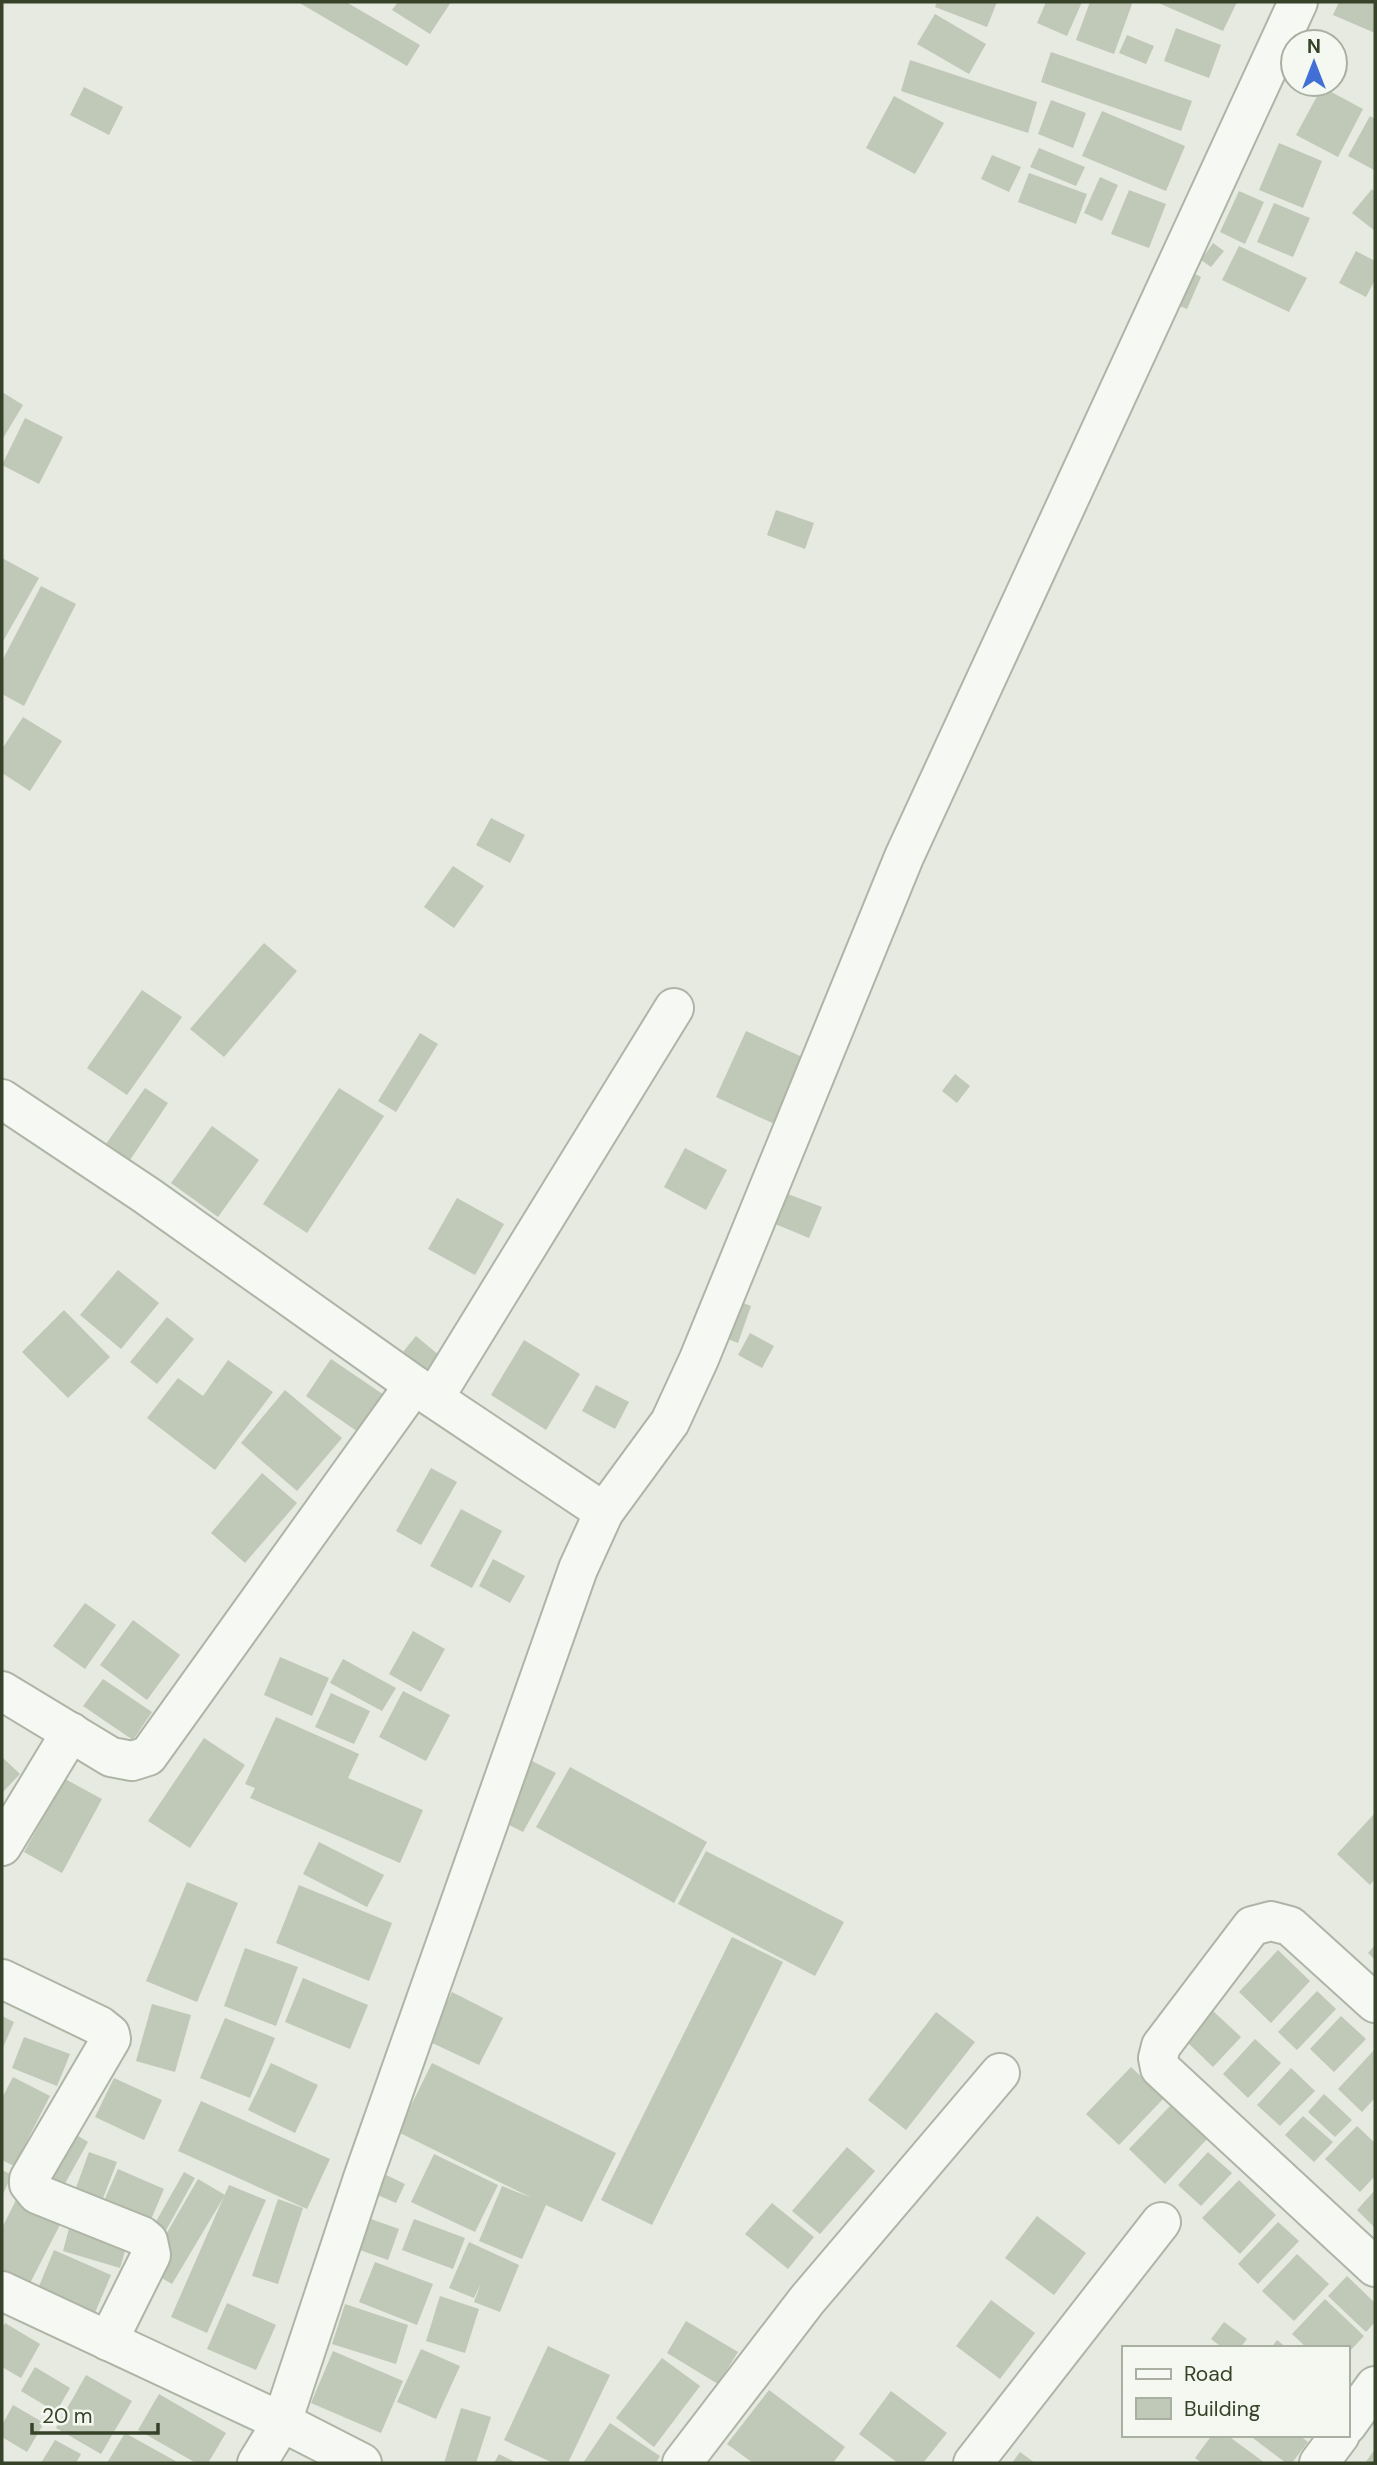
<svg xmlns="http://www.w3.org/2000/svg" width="1377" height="2465" font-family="'DM Sans',sans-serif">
<rect width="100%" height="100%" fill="#e6eae1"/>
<g fill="#c0c8b8">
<path d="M 298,2 L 346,2 L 420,45 L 407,66 Z"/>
<path d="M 398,2 L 451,2 L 430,34 L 392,10 Z"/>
<path d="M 937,2 L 997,2 L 987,27 L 935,7 Z"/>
<path d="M 1046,2 L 1082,2 L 1067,36 L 1037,23 Z"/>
<path d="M 1090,2 L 1126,2 L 1132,4 L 1114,54 L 1076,40 Z"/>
<path d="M 1156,2 L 1237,2 L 1223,31 Z"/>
<path d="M 1339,2 L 1375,2 L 1375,33 L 1333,15 Z"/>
<path d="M 935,14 L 986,44 L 969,74 L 917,44 Z"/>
<path d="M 1176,28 L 1221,45 L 1209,78 L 1164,61 Z"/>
<path d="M 1127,35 L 1154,46 L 1146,64 L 1119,53 Z"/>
<path d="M 1051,52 L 1192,101 L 1181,131 L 1041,82 Z"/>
<path d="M 910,60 L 1037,102 L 1028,133 L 901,91 Z"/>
<path d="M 84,87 L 123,107 L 109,135 L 70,115 Z"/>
<path d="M 1322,87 L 1363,109 L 1338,157 L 1296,135 Z"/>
<path d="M 894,96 L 944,123 L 915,174 L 866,148 Z"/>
<path d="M 1051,100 L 1086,113 L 1073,148 L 1038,134 Z"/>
<path d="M 1102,111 L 1185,146 L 1166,191 L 1082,156 Z"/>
<path d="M 1370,116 L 1375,119 L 1374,170 L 1348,156 Z"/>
<path d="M 1279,143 L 1322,161 L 1303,208 L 1259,190 Z"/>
<path d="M 1039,148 L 1085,167 L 1076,186 L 1030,167 Z"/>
<path d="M 992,155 L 1021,167 L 1009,192 L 981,179 Z"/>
<path d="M 1029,173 L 1087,194 L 1076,224 L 1018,202 Z"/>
<path d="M 1100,177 L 1118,185 L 1102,221 L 1084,213 Z"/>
<path d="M 1372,189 L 1375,192 L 1375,231 L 1352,213 Z"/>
<path d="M 1129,190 L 1166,204 L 1149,248 L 1111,234 Z"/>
<path d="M 1239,191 L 1264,202 L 1245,244 L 1220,232 Z"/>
<path d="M 1274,203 L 1310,218 L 1293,257 L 1257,242 Z"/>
<path d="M 1213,243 L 1224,251 L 1211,267 L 1201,260 Z"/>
<path d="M 1239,246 L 1307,278 L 1289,312 L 1222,280 Z"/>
<path d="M 1356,251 L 1375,261 L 1375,280 L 1366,297 L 1339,283 Z"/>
<path d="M 1187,270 L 1201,277 L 1187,309 L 1172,303 Z"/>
<path d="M 2,392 L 23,405 L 2,440 Z"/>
<path d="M 25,418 L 63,437 L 39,484 L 2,465 Z"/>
<path d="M 776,510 L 814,523 L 805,549 L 767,535 Z"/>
<path d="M 2,558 L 39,578 L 2,643 Z"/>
<path d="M 41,586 L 76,604 L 24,706 L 2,694 L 2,661 Z"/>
<path d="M 23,717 L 62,741 L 30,791 L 2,773 L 2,749 Z"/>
<path d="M 491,818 L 525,835 L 510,863 L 476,845 Z"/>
<path d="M 453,866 L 484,886 L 454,928 L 424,907 Z"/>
<path d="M 264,943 L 297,971 L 224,1057 L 190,1029 Z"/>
<path d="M 142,990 L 182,1017 L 127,1095 L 87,1068 Z"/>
<path d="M 746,1031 L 813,1062 L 783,1128 L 716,1097 Z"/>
<path d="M 420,1033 L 438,1044 L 396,1112 L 378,1101 Z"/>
<path d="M 955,1074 L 970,1086 L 957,1103 L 942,1091 Z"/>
<path d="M 145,1088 L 168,1103 L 130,1160 L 106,1144 Z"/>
<path d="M 339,1088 L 384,1116 L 307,1233 L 263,1204 Z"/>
<path d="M 212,1126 L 259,1160 L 218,1217 L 171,1183 Z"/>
<path d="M 685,1148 L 727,1170 L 706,1210 L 664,1187 Z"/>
<path d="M 780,1191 L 822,1207 L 809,1238 L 768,1221 Z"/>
<path d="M 457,1198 L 504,1224 L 475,1275 L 428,1249 Z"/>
<path d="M 118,1270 L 159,1303 L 121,1349 L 80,1315 Z"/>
<path d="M 733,1299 L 751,1306 L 738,1343 L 720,1336 Z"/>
<path d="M 64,1310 L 110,1357 L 68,1398 L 22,1352 Z"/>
<path d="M 167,1317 L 194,1339 L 157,1384 L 130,1362 Z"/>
<path d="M 750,1333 L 774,1346 L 762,1368 L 738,1355 Z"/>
<path d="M 416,1336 L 440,1356 L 421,1378 L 398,1358 Z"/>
<path d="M 524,1340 L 580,1374 L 546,1430 L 491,1395 Z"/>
<path d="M 331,1359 L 387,1397 L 361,1434 L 306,1396 Z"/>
<path d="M 228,1360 L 273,1392 L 215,1470 L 147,1418 L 178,1378 L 203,1396 Z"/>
<path d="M 596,1385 L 629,1402 L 615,1429 L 582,1411 Z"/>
<path d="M 285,1390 L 342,1438 L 297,1491 L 241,1443 Z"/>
<path d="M 431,1468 L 457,1482 L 421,1545 L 396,1531 Z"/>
<path d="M 262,1473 L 297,1503 L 245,1563 L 211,1533 Z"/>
<path d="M 461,1509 L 502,1531 L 472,1588 L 430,1566 Z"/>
<path d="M 493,1559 L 525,1576 L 510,1603 L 479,1586 Z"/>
<path d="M 85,1603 L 116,1625 L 85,1669 L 53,1646 Z"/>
<path d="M 133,1620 L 180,1655 L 147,1700 L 100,1665 Z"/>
<path d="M 413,1631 L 445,1649 L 421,1692 L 389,1674 Z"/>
<path d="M 280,1657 L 329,1678 L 312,1716 L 264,1695 Z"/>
<path d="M 343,1659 L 396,1688 L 382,1711 L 330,1683 Z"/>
<path d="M 103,1679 L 152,1712 L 133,1740 L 83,1706 Z"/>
<path d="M 403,1691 L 450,1715 L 426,1761 L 379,1737 Z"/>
<path d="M 331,1693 L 370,1711 L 354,1744 L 315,1727 Z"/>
<path d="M 276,1717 L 359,1754 L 348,1778 L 423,1810 L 400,1863 L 250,1798 L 255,1788 L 245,1784 Z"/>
<path d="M 204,1738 L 245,1765 L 190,1848 L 148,1821 Z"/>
<path d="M 2,1757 L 20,1774 L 2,1793 Z"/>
<path d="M 526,1758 L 556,1773 L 523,1832 L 494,1817 Z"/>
<path d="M 570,1767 L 707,1842 L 674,1903 L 536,1827 Z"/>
<path d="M 65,1779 L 102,1799 L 62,1873 L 24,1852 Z"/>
<path d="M 1375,1813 L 1375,1879 L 1370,1885 L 1337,1854 Z"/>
<path d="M 319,1842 L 384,1875 L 367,1907 L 303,1874 Z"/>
<path d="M 706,1851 L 844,1922 L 815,1976 L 678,1904 Z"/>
<path d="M 187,1882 L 238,1903 L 197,2002 L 146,1981 Z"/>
<path d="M 299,1885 L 392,1923 L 369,1981 L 276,1943 Z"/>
<path d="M 732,1937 L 783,1962 L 652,2225 L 601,2200 Z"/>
<path d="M 1375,1945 L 1375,1960 L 1368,1953 Z"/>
<path d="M 245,1948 L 298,1967 L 276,2026 L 224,2006 Z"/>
<path d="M 1278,1950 L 1310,1981 L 1271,2023 L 1239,1992 Z"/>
<path d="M 303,1978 L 368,2005 L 350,2049 L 285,2022 Z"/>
<path d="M 1317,1991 L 1336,2009 L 1297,2050 L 1278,2032 Z"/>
<path d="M 452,1992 L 503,2018 L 479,2065 L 428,2041 Z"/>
<path d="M 152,2004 L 191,2015 L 175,2072 L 136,2061 Z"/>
<path d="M 1213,2011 L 1241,2037 L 1213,2067 L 1185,2040 Z"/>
<path d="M 936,2012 L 975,2042 L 906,2130 L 868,2100 Z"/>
<path d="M 2,2016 L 14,2022 L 2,2050 Z"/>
<path d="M 1341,2016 L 1366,2039 L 1334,2072 L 1310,2049 Z"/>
<path d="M 225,2018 L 275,2038 L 250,2098 L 200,2078 Z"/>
<path d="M 24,2037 L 70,2054 L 57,2086 L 12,2068 Z"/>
<path d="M 1255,2039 L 1281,2063 L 1248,2098 L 1223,2074 Z"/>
<path d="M 1375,2049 L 1375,2098 L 1362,2112 L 1338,2089 Z"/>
<path d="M 271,2063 L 318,2085 L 295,2133 L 248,2110 Z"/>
<path d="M 432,2063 L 616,2153 L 582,2222 L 546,2205 L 522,2259 L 479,2241 L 502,2186 L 532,2198 L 398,2132 Z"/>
<path d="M 1131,2067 L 1164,2098 L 1119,2145 L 1086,2114 Z"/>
<path d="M 1291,2068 L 1315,2091 L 1280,2126 L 1257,2105 Z"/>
<path d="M 13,2077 L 50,2096 L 14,2166 L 2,2160 L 2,2098 Z"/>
<path d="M 114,2078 L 162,2100 L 144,2140 L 95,2117 Z"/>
<path d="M 1324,2094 L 1352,2120 L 1335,2137 L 1308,2112 Z"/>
<path d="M 201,2101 L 330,2159 L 307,2209 L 178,2151 Z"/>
<path d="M 1171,2105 L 1207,2139 L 1165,2184 L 1129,2149 Z"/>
<path d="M 1303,2116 L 1333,2142 L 1314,2162 L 1285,2135 Z"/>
<path d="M 1357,2126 L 1375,2143 L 1375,2176 L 1360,2192 L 1325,2159 Z"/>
<path d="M 65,2128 L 88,2142 L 63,2187 L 39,2173 Z"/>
<path d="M 847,2147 L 875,2171 L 820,2234 L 792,2211 Z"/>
<path d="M 89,2152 L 117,2162 L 100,2206 L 73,2196 Z"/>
<path d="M 1208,2152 L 1232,2173 L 1201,2206 L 1178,2185 Z"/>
<path d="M 434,2154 L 498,2185 L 475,2232 L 411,2202 Z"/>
<path d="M 118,2169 L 164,2189 L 146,2231 L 99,2212 Z"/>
<path d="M 2,2170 L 12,2175 L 2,2196 Z"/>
<path d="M 184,2172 L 195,2178 L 160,2241 L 149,2234 Z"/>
<path d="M 382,2173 L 405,2184 L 396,2203 L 373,2193 Z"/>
<path d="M 198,2179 L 225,2195 L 172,2284 L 146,2269 Z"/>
<path d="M 1239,2180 L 1276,2215 L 1240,2254 L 1202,2218 Z"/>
<path d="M 229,2185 L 266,2200 L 207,2333 L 171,2317 Z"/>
<path d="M 1375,2190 L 1375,2228 L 1357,2210 Z"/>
<path d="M 19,2194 L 64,2217 L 26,2291 L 2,2279 L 2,2228 Z"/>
<path d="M 278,2199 L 303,2208 L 278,2284 L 252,2276 Z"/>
<path d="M 772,2203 L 814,2237 L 788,2269 L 745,2234 Z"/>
<path d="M 1037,2216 L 1086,2253 L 1054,2295 L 1005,2258 Z"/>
<path d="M 72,2217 L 130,2234 L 120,2268 L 63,2251 Z"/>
<path d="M 368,2218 L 399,2229 L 388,2260 L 357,2249 Z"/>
<path d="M 414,2219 L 465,2238 L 453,2269 L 402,2250 Z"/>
<path d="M 1278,2222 L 1299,2241 L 1258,2284 L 1238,2264 Z"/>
<path d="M 469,2242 L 519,2265 L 500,2312 L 474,2302 L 481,2283 L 474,2298 L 449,2288 Z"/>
<path d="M 54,2250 L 111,2275 L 89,2327 L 32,2303 Z"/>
<path d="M 1297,2254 L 1329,2284 L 1294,2321 L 1262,2291 Z"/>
<path d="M 375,2262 L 433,2284 L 417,2325 L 359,2302 Z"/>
<path d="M 1347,2276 L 1375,2303 L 1375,2322 L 1366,2332 L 1328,2296 Z"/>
<path d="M 440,2296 L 479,2309 L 465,2353 L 426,2341 Z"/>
<path d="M 1325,2299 L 1364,2336 L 1347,2354 L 1347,2348 L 1307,2348 L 1292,2334 Z"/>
<path d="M 991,2300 L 1035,2333 L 1000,2379 L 956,2346 Z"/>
<path d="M 227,2303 L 276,2325 L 256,2370 L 207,2349 Z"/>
<path d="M 345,2304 L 408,2325 L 396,2364 L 332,2344 Z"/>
<path d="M 686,2321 L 738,2352 L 718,2384 L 667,2353 Z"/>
<path d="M 1224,2322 L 1247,2339 L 1240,2348 L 1223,2348 L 1211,2339 Z"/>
<path d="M 5,2323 L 40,2344 L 21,2378 L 2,2367 L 2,2328 Z"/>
<path d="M 1277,2340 L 1287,2348 L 1271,2348 Z"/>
<path d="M 548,2346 L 610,2375 L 568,2463 L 553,2463 L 504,2440 Z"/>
<path d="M 421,2349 L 460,2366 L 436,2419 L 397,2402 Z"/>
<path d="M 333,2351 L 403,2381 L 381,2433 L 311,2403 Z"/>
<path d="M 662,2358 L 700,2386 L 654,2447 L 616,2418 Z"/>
<path d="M 35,2367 L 70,2388 L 56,2412 L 21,2391 Z"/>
<path d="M 86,2375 L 132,2401 L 101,2454 L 56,2428 Z"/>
<path d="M 769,2390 L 845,2447 L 833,2463 L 753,2463 L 727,2444 Z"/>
<path d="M 891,2391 L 947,2433 L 923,2463 L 898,2463 L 859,2434 Z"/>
<path d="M 159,2394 L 226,2433 L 208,2463 L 196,2463 L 138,2430 Z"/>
<path d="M 13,2405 L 44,2423 L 27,2452 L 2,2437 L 2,2425 Z"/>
<path d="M 461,2408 L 491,2417 L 476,2463 L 444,2463 Z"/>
<path d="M 610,2423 L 660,2456 L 656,2463 L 583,2463 Z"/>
<path d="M 125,2433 L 179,2463 L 107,2463 Z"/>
<path d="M 1212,2435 L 1227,2435 L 1265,2463 L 1202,2463 L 1195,2458 Z"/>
<path d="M 1249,2435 L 1299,2435 L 1308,2442 L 1292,2463 L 1286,2463 Z"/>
<path d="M 55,2440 L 81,2454 L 76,2463 L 41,2463 Z"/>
<path d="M 1375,2449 L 1375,2463 L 1365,2463 Z"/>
<path d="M 1020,2452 L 1035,2463 L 1012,2463 Z"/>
<path d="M 499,2454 L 517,2463 L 494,2463 Z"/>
</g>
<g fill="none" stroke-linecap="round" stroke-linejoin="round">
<g stroke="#aeb5a6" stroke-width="42">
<g id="minor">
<path d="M 2,1099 L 146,1195 L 414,1385 L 604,1512 L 578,1569 L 363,2178 L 282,2422 L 257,2463"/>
<path d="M 434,1398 L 674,1008"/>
<path d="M 604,1512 L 670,1422 L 699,1359 L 904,857 L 1298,2"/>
<path d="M 2,1691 L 111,1757 L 132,1761 L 148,1756 L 414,1385"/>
<path d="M 2,1846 L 71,1732"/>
<path d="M 2,1979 L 100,2026 L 110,2034 L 111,2039 L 29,2179 L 29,2184 L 37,2194 L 142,2236 L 148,2241 L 151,2255 L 108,2341"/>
<path d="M 1375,2003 L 1290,1926 L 1271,1921 L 1252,1926 L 1161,2046 L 1158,2058 L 1160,2068 L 1375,2267"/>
<path d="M 2,2291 L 282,2422 L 362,2463"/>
<path d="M 1347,2425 L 1375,2386"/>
<path d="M 682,2463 L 807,2300 L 1000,2073"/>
<path d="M 973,2463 L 1161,2222"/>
<path d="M 1319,2463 L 1340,2435"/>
</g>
</g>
<use href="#minor" stroke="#f6f8f4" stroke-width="38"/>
</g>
<rect width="1377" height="2465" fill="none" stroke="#364328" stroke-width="7"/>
<rect x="1122" y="2346" width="228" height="91" fill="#f5f8f1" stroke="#a9b0a1" stroke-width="2"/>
<rect x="1136" y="2369" width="35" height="10" fill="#f6f8f4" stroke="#a9b0a1" stroke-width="2"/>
<text x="1184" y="2381" font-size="21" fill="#364328">Road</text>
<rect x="1136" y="2398" width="35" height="21" fill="#c0c8b8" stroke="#a9b0a1" stroke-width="2"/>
<text x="1184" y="2416" font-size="21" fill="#364328">Building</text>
<g transform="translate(1314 63)"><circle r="33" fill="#f5f8f1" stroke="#a9b0a1" stroke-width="2"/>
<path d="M0-5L12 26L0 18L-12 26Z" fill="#416fd5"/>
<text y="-10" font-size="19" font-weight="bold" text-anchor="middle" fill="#364328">N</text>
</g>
<path d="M32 2423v10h126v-10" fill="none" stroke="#364328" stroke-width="3.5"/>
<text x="42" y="2423" font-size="21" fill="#364328" stroke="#f5f8f1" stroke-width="5" paint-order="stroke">20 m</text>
</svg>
